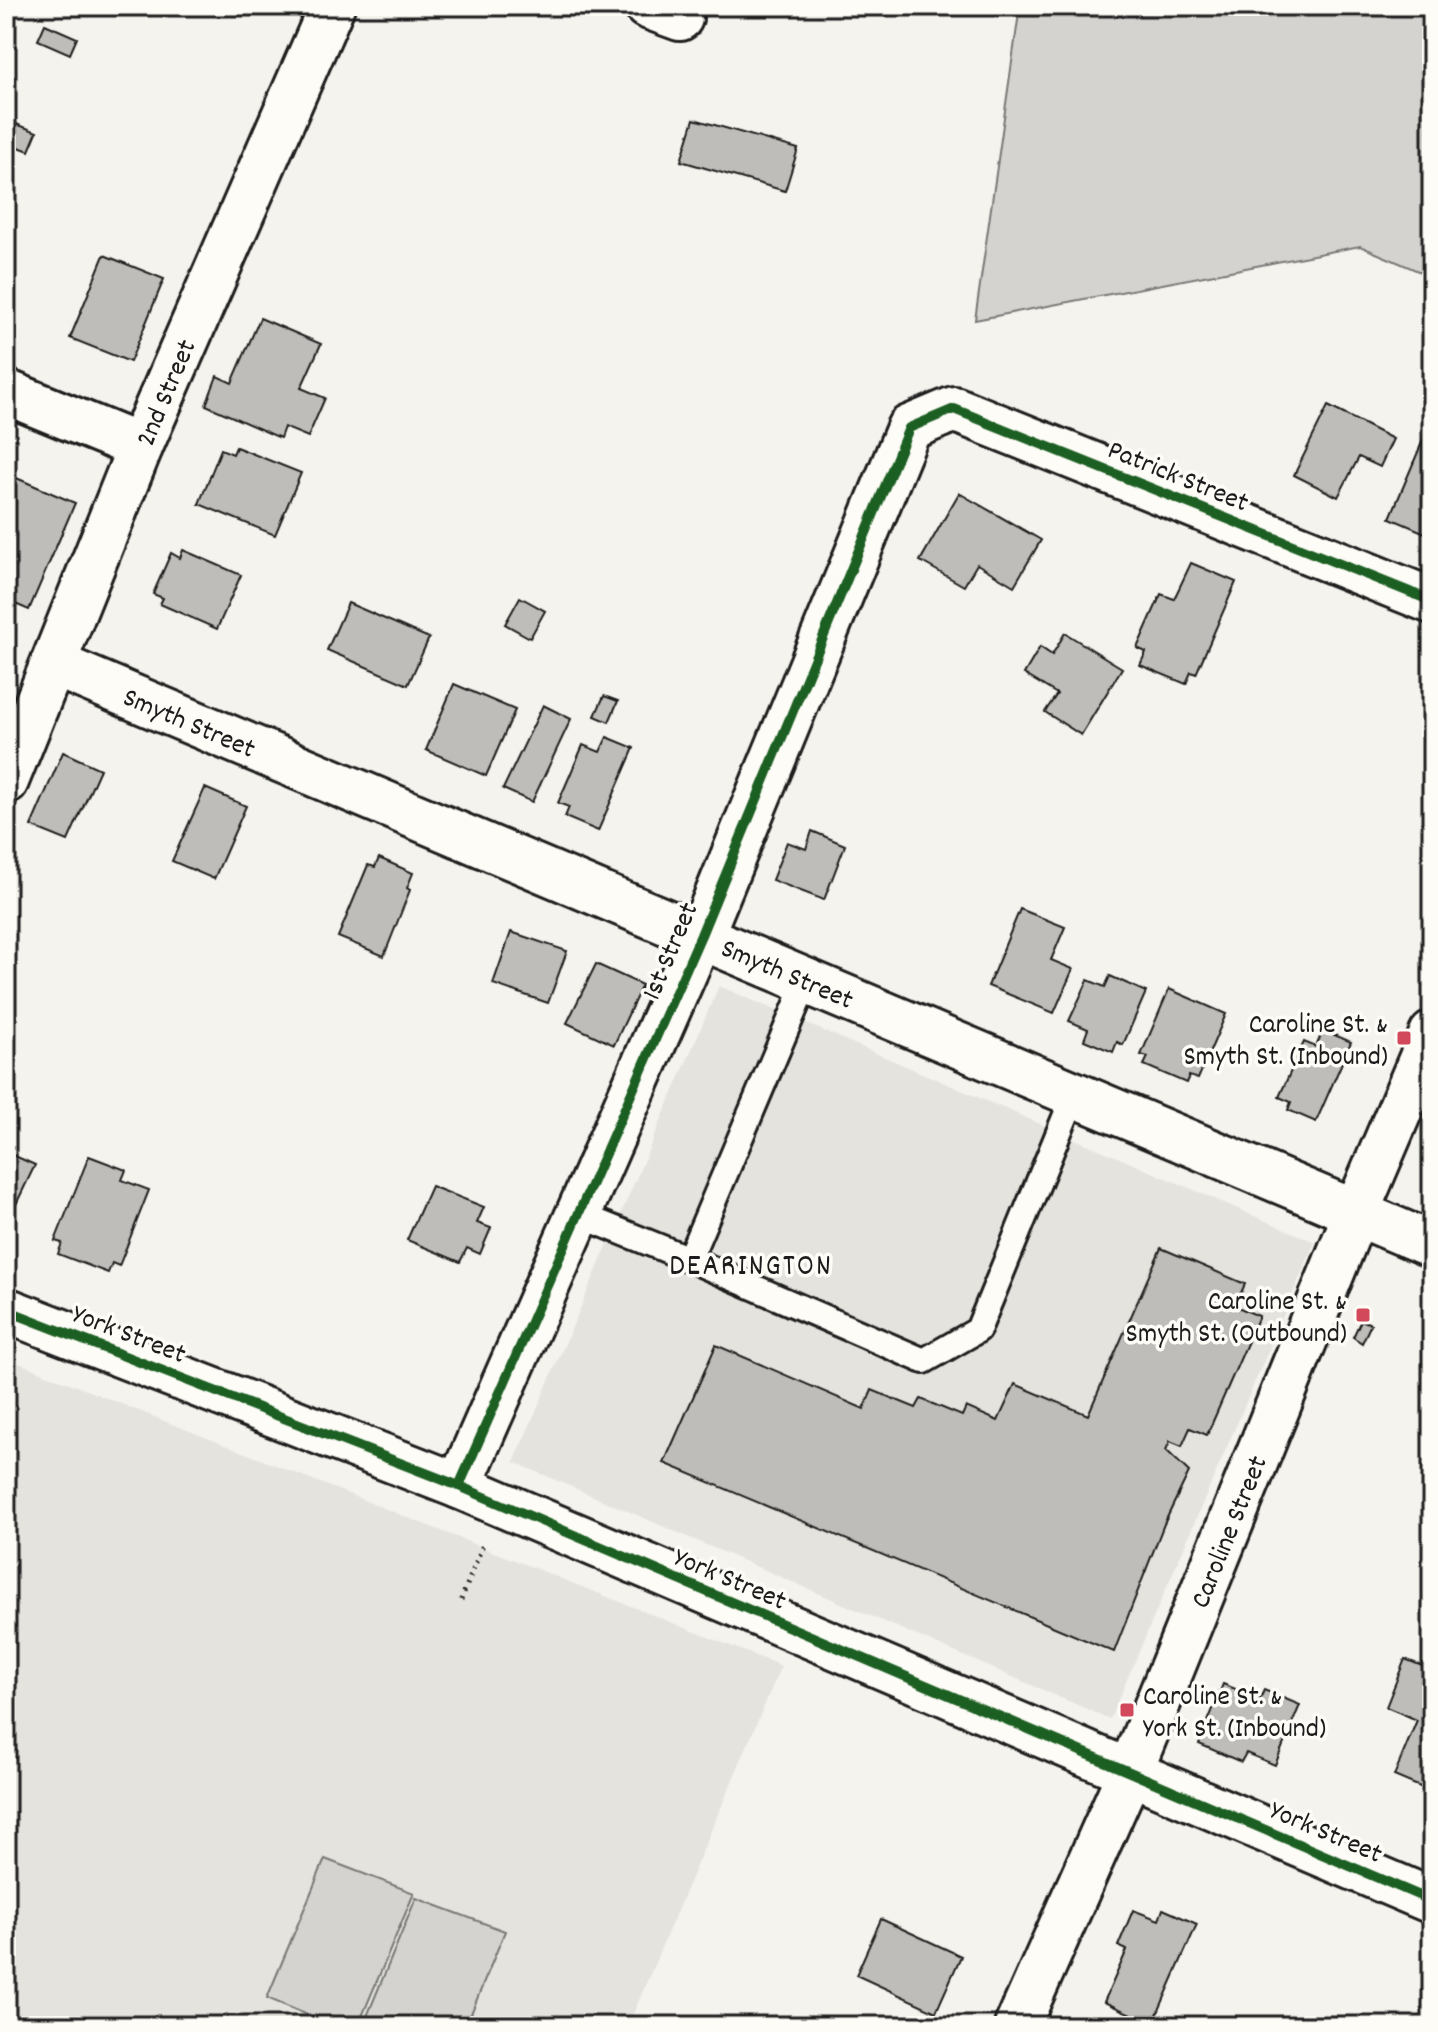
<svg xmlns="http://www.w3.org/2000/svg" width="1438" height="2032" font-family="Dekko,sans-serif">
<rect width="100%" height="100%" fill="#f4f3ee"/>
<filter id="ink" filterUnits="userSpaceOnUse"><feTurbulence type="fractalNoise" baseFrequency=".0125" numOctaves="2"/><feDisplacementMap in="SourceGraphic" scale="16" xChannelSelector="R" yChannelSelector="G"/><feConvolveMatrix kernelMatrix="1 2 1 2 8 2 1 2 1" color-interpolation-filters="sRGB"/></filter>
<g filter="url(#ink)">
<g fill="#e4e3de">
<path d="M 719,986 L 1315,1242 L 1110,1719 L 514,1462 Z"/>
<path d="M 6,1358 L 781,1666 L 628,2026 L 6,2026 Z"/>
</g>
<g fill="#d4d3cf" stroke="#787876" stroke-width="2">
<path d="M 1020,6 L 1432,6 L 1432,277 L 1360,246 L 975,320 Z"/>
<path d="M 325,1859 L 414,1893 L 358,2026 L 334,2026 L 267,1998 Z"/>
<path d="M 416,1898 L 505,1931 L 466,2026 L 363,2026 Z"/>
</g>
<g fill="#bebdba" stroke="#1c1c1c" stroke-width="2">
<path d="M 45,24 L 77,38 L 70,54 L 38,40 Z"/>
<path d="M 694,119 L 798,149 L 785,191 L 681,161 Z"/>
<path d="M 6,120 L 37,132 L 29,151 L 6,142 Z"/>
<path d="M 104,255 L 164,279 L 130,362 L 70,338 Z"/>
<path d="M 260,318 L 321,344 L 301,388 L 325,398 L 308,437 L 284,427 L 280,438 L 206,405 L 217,376 L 232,383 Z"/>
<path d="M 1328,406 L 1393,439 L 1380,467 L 1359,457 L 1338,497 L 1294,475 Z"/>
<path d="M 1426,433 L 1432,435 L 1432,536 L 1390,518 Z"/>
<path d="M 236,447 L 301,473 L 275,535 L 199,504 L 221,449 L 233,454 Z"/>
<path d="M 7,474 L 75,503 L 29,610 L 6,600 Z"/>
<path d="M 959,493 L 1041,540 L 1014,586 L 977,564 L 964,586 L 920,561 Z"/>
<path d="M 183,550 L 241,575 L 217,629 L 160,604 L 163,598 L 153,594 L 171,553 L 180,558 Z"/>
<path d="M 1191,563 L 1236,582 L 1196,674 L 1191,672 L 1186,684 L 1140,665 L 1146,652 L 1137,648 L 1161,594 L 1174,599 Z"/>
<path d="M 520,597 L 545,611 L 530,638 L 505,624 Z"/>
<path d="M 348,603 L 429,638 L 408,685 L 327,650 Z"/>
<path d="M 1065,633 L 1122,668 L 1081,735 L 1045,712 L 1057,694 L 1024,674 L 1040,647 L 1052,655 Z"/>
<path d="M 454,684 L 515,710 L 486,776 L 426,750 Z"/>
<path d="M 604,696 L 618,701 L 609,722 L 595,716 Z"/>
<path d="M 543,705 L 571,719 L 532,802 L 503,789 Z"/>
<path d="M 607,737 L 634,748 L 598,831 L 565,817 L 569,807 L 558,803 L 583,745 L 600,752 Z"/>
<path d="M 63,752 L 100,769 L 68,841 L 31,826 Z"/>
<path d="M 205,788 L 246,806 L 214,879 L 172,861 Z"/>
<path d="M 812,831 L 845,845 L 824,900 L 772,880 L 787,842 L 806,849 Z"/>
<path d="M 379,858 L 413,873 L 407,888 L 410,890 L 384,956 L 338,937 L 368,865 L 375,867 Z"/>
<path d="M 1020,909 L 1065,927 L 1051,960 L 1073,969 L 1054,1013 L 988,986 Z"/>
<path d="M 511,932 L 567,951 L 548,1003 L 493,984 Z"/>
<path d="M 596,964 L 642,985 L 614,1045 L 567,1023 Z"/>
<path d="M 1110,976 L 1146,992 L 1123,1045 L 1117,1042 L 1113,1052 L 1084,1040 L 1088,1029 L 1069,1021 L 1088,980 L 1105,987 Z"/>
<path d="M 1169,989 L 1226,1014 L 1198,1079 L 1189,1076 L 1186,1083 L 1144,1065 L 1148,1057 L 1141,1055 Z"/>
<path d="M 1323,1030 L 1351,1042 L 1316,1122 L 1288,1110 L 1291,1102 L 1279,1097 L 1304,1042 L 1316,1047 Z"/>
<path d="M 6,1152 L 35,1165 L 6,1225 Z"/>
<path d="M 89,1156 L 126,1170 L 122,1180 L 149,1190 L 119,1266 L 112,1263 L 108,1273 L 58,1254 L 62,1243 L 55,1241 Z"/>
<path d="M 431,1186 L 484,1207 L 477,1223 L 491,1228 L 480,1254 L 467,1248 L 460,1262 L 407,1240 Z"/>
<path d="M 1161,1248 L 1245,1284 L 1235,1306 L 1259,1316 L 1207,1435 L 1190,1428 L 1182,1446 L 1170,1441 L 1166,1450 L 1189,1472 L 1164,1524 L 1114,1652 L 664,1463 L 716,1345 L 864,1409 L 872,1390 L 916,1408 L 921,1399 L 962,1416 L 966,1407 L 998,1421 L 1015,1384 L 1088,1415 Z"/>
<path d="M 1361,1320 L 1371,1324 L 1362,1343 L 1353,1337 Z"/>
<path d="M 1405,1659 L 1432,1670 L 1432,1792 L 1394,1776 L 1417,1720 L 1386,1707 Z"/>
<path d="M 1223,1684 L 1260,1699 L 1264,1690 L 1300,1705 L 1275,1765 L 1246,1753 L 1241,1762 L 1199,1744 Z"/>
<path d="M 1163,1909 L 1197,1924 L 1153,2024 L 1104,2002 L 1127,1950 L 1118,1946 L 1133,1910 L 1159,1920 Z"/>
<path d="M 881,1919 L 961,1956 L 936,2012 L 856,1975 Z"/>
</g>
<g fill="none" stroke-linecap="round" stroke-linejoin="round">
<g stroke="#1c1c1c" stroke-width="30">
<g id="lane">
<path d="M 807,980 L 689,1259 L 924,1361 L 978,1330 L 1075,1093"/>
<path d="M 580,1215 L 689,1259"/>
</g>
</g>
<g stroke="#1c1c1c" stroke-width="50">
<g id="street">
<path d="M 647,6 L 680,18"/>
<path d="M 6,392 L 140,447"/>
<path d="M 54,664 L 1432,1245"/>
<path d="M 6,781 L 140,447 L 332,6"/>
<path d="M 6,1310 L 459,1486 L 1432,1901"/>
<path d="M 459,1486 L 701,935 L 909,428 L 954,409 L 1432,601"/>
<path d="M 1017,2026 L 1130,1772 L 1356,1213 L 1432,1034"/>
</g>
</g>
<path stroke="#1c1c1c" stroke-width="5" stroke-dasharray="2 6" stroke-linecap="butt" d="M 461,1600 L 484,1542"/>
<use href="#lane" stroke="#fdfcf7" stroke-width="24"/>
<use href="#street" stroke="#fdfcf7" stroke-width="44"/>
<g stroke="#fdfcf7" stroke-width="15">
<g id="cycleway">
<path d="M 6,1310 L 459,1486 L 1432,1901"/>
<path d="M 459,1486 L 701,935 L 909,428 L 954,409 L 1432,601"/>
</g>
</g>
<use href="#cycleway" stroke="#1b5e20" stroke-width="10"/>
</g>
</g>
<g fill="#d1495b" stroke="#fdfcf7" stroke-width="3">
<rect x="1396" y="1030" width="16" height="16" rx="4"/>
<rect x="1355" y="1307" width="16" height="16" rx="4"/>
<rect x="1119" y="1702" width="16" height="16" rx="4"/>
</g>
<g text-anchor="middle" stroke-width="7" stroke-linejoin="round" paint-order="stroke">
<g font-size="28" fill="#1c1c1c" stroke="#fdfcf7">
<text transform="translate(164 392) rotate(-67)" y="10">2nd Street</text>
<text transform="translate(1179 474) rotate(22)" y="10">Patrick Street</text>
<text transform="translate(190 721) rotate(23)" y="10">Smyth Street</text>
<text transform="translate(668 950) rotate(-67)" y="10">1st Street</text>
<text transform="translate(788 972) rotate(23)" y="10">Smyth Street</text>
<text transform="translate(130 1332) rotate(21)" y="10">York Street</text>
<text transform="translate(1227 1531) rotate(-68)" y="10">Caroline Street</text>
<text transform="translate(731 1577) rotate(23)" y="10">York Street</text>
<text transform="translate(1327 1830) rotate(23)" y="10">York Street</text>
</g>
<g font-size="28" fill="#1c1c1c" stroke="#fdfcf7" text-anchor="end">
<text x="1388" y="1032">Caroline St. &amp;<tspan x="1388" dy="32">Smyth St. (Inbound)</tspan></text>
<text x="1347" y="1309">Caroline St. &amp;<tspan x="1347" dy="32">Smyth St. (Outbound)</tspan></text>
<text x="1143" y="1704" text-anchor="start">Caroline St. &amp;<tspan x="1143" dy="32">York St. (Inbound)</tspan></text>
</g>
<g font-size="30" letter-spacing="2" fill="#1c1c1c" stroke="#fdfcf7">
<text x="751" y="1274">DEARINGTON</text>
</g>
</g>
<rect width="1438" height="2032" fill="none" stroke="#fdfcf7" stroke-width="32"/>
<rect x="16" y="16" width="1406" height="2000" fill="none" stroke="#1c1c1c" stroke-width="3" filter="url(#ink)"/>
</svg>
